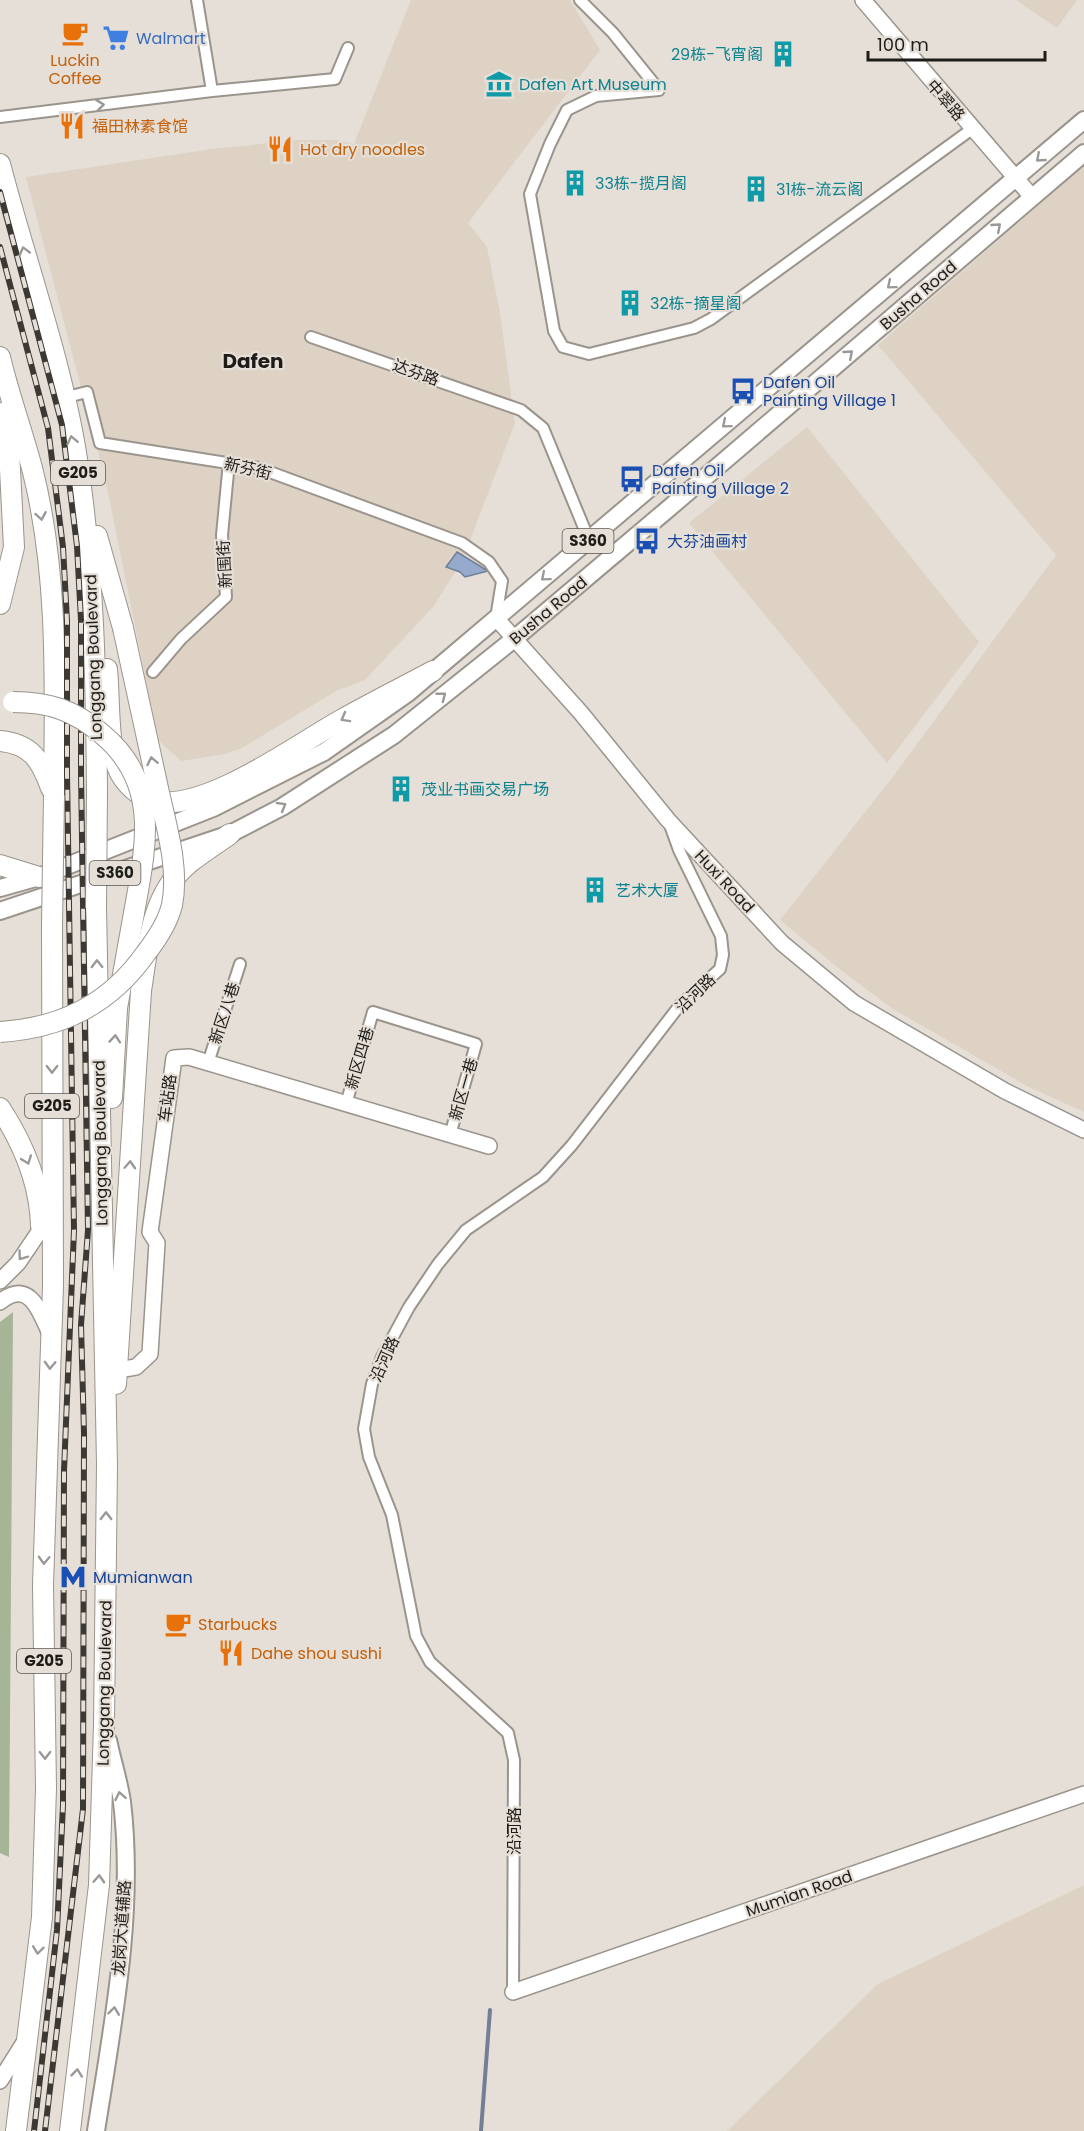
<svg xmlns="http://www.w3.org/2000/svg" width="1084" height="2131" font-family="Poppins,'Noto Sans SC',sans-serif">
<rect width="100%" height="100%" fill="#e5dfd7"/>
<g fill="#ddd2c4">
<path d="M 411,0 L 570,0 L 600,50 L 468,223 L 487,247 L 500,313 L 515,423 L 462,561 L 433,607 L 365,680 L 336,691 L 242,748 L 225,754 L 181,761 L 158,740 L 106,483 L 26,177 L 212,149 L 298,140 L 335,140 L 354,144 Z"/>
<path d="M 1016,0 L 1077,0 L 1057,28 Z"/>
<path d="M 1084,166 L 1084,1112 L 1027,1086 L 893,1009 L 842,971 L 780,920 L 892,778 L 1056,555 L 878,345 Z"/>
<path d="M 807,427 L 979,642 L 887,763 L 689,523 Z"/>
<path d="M 1084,1885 L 1084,2131 L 727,2131 L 878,1984 Z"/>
</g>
<path fill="#a5b595" d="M 13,1312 L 9,1857 L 0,1853 L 0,1322 Z"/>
<path fill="#95aacd" stroke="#717f97" stroke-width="1.5" d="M 457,552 L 488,571 L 465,577 L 460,572 L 446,567 Z"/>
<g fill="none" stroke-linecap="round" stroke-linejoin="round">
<path stroke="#717f97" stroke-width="4" d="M 481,2131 L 490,2010"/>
<g stroke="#9a948c" stroke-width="14">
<g id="street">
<path d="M 580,0 L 613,33 L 659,90 L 596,96 L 567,110 L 550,144 L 530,194 L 554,331 L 563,347 L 589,354 L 694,328 L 711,319 L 972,129"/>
<path d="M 212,91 L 335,79 L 348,48"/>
<path d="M 0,117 L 212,91 L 197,0"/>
<path d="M 311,337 L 521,410 L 543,428 L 589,540"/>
<path d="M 63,398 L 87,392 L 100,443 L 259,468 L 462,543 L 489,562 L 502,581 L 496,618"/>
<path d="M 153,672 L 181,639 L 226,597 L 222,535 L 229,462"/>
<path d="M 208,1063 L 240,964"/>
<path d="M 346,1104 L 373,1012 L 476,1044 L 450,1135"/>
<path d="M 513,1992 L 514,1760 L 508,1733 L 430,1662 L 416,1636 L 392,1515 L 369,1457 L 364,1429 L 372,1384 L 382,1357 L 409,1307 L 438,1264 L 466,1230 L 543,1177 L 572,1145 L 680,1005 L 720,969 L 723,955 L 721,936 L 679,850 L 670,825"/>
</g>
</g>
<g stroke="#9a948c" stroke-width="18">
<g id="secondary">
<path d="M 863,0 L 1032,197"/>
<path d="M 496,618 L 581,713 L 668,820 L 782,943 L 854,1003 L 1005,1091 L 1084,1130"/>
<path d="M 0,1281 L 18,1263 L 41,1229"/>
<path d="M 0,1302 C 30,1278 40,1312 51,1336"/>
<path d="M 118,1370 L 136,1367 L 150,1354 L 157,1243 L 150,1232 L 174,1058 L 189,1057 L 489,1146"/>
<path d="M 513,1992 L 1084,1794"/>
<path d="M 0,2081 L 25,2041"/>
</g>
</g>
<g stroke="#9a948c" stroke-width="20">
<g id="primary">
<path d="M 0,888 L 39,877 L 213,808 L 324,752 L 408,693 L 1084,120"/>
<path d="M 0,911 L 230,834 L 282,807 L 394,735 L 514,639 L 668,509 L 1084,153"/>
<path d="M 96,2131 C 113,2023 135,1911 122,1802 C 119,1781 112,1760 108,1740"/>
</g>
</g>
<g stroke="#9a948c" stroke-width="22">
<g id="highway">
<path d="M 0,164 C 25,260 62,362 77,459 C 94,569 96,679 97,791"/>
<path d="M 0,357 C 9,396 23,433 33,472 C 59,576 55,689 54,795"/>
<path d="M 97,536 L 123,628"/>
<path d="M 0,604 L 14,547 L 7,411"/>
<path d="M 107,669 C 110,698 107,748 120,773 C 128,787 143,800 159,802 C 211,808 296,745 341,720 C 371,703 403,687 433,671"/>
<path d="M 0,741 C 31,744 41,760 51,788"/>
<path d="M 0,865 L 39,877"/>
<path d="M 112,1098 L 117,1008 L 134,913"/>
<path d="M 0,1108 C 23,1143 40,1183 41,1226"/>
<path d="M 116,1384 L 141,991 C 148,946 151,895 188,864 C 202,853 216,844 230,834"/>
<path d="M 16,2131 L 42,1917 L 46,1788 L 43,1585 L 53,1286 L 52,926"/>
<path d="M 70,2131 L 99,1885 L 104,1725 L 107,1464 L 96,908"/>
</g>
</g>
<use href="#street" stroke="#fff" stroke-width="10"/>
<use href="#secondary" stroke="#fff" stroke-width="15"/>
<use href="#primary" stroke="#fff" stroke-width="16"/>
<use href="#highway" stroke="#fff" stroke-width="20"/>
<g stroke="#3c3935" stroke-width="6">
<g id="rail">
<path d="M 0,192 L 62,425 L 77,546 L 81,620 L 81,773 L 88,1230 L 81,1325 L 84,1433 L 83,1809 L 45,2131"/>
<path d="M 0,247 L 48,428 L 63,547 L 67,621 L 67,773 L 74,1230 L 64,1471 L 63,1805 L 57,1930 L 34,2131"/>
</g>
</g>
<use href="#rail" stroke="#e5dfd7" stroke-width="4" stroke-dasharray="11" stroke-linecap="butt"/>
<g stroke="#9a948c" stroke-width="22" stroke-linecap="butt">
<g id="highway-bridge">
<path d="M 13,702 C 49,702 74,710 102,734 C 161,783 146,846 134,913"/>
<path d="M 96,908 L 97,791"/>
<path d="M 52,926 L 54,795"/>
<path d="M 0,1032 C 62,1028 110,1004 146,953 C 156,940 168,922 172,905 C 180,865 164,819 156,779 C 145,729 134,679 123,628"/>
</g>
</g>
<use href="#highway-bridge" stroke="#fff" stroke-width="20"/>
</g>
<defs><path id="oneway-chevron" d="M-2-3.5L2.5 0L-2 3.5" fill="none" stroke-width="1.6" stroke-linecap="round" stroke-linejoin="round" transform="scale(1.5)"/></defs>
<g stroke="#9a9998">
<use href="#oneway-chevron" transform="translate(100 105) rotate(-7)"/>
<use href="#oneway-chevron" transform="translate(1040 158) rotate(139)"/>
<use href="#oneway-chevron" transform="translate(997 227) rotate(-41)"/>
<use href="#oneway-chevron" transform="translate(24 251) rotate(-105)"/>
<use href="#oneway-chevron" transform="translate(891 285) rotate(140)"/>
<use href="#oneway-chevron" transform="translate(849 354) rotate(-41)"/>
<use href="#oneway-chevron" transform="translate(726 424) rotate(140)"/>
<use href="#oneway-chevron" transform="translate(72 440) rotate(-102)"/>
<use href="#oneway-chevron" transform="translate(41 516) rotate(80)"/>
<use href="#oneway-chevron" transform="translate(545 577) rotate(140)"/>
<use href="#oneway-chevron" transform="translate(442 696) rotate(-38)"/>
<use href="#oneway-chevron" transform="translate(345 718) rotate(151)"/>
<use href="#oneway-chevron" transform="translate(152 761) rotate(-102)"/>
<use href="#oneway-chevron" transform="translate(282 806) rotate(-30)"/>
<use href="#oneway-chevron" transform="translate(97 964) rotate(-91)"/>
<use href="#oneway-chevron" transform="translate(115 1039) rotate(-86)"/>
<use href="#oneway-chevron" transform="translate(52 1069) rotate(90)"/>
<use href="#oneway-chevron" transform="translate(27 1160) rotate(70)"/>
<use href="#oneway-chevron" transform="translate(130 1165) rotate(-87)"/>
<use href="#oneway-chevron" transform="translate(22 1256) rotate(126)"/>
<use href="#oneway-chevron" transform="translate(50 1365) rotate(92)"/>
<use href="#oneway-chevron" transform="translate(106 1516) rotate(-90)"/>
<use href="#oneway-chevron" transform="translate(44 1560) rotate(92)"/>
<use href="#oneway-chevron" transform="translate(45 1755) rotate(89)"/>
<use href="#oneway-chevron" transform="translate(120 1796) rotate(-101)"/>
<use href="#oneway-chevron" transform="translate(99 1879) rotate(-87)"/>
<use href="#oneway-chevron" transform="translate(38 1950) rotate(97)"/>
<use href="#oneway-chevron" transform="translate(114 2011) rotate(-83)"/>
<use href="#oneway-chevron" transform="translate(77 2073) rotate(-84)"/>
</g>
<defs>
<g id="cafe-bare" transform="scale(2.07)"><path d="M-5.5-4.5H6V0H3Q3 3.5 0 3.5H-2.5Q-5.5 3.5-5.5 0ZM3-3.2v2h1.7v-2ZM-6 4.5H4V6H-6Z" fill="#e8710a" stroke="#e5dfd7" stroke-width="2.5" paint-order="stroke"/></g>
<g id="supermarket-bare" transform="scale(2.07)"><path d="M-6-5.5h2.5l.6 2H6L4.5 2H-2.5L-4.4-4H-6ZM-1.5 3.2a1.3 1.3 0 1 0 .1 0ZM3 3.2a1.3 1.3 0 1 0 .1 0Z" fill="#3f7fe0" stroke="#e5dfd7" stroke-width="2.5" paint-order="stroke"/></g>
<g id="building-bare" transform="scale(2.07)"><path d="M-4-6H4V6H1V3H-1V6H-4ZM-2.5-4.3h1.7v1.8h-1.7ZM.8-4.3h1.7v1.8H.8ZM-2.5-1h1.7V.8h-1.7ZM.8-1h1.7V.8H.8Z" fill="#0f9aa8" stroke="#e5dfd7" stroke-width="2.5" paint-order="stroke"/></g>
<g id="museum-bare" transform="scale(2.07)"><path d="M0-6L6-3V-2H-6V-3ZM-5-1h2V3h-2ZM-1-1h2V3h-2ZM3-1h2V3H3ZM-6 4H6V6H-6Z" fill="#0f9aa8" stroke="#e5dfd7" stroke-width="2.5" paint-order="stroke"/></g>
<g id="restaurant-bare" transform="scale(2.07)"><path d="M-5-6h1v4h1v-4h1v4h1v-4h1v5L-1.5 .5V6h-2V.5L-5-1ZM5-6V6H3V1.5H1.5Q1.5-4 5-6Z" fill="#e8710a" stroke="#e5dfd7" stroke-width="2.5" paint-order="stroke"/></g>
<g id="bus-bare" transform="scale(2.07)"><path d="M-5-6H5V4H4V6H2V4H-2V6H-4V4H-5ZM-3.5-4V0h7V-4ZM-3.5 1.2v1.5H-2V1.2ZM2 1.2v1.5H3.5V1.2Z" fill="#1a4fb4" stroke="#e5dfd7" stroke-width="2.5" paint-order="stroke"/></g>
<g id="metro-bare" transform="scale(2.07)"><path d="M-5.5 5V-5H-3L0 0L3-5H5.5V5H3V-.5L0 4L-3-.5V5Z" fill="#1a4fb4" stroke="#e5dfd7" stroke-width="2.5" paint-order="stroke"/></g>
</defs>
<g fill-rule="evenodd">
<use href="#cafe-bare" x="75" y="33"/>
<use href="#supermarket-bare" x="116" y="38"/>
<use href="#building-bare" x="783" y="54"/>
<use href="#museum-bare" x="499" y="84"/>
<use href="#restaurant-bare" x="72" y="126"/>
<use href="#restaurant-bare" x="280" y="149"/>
<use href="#building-bare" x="575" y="183"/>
<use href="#building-bare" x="756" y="189"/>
<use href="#building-bare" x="630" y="303"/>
<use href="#bus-bare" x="743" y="391"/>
<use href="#bus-bare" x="632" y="479"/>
<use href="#bus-bare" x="647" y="541"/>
<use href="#building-bare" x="401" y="789"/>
<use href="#building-bare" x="595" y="890"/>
<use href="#metro-bare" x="73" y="1577"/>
<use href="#cafe-bare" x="178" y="1624"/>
<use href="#restaurant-bare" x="231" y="1653"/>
</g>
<g text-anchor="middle" stroke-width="4.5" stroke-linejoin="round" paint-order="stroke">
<g fill="#e5dfd7" stroke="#5a5652" stroke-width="1.5">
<rect x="51" y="461" width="54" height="24" rx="4.5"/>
<rect x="562.5" y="529" width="51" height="24" rx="4.5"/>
<rect x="89.5" y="861" width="51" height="24" rx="4.5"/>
<rect x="25" y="1094" width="54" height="24" rx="4.5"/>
<rect x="17" y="1649" width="54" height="24" rx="4.5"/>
</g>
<g font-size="15" font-weight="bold" fill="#1e1c19">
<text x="78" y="478">G205</text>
<text x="588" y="546">S360</text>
<text x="115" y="878">S360</text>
<text x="52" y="1111">G205</text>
<text x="44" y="1666">G205</text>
</g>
<g font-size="16" fill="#366cbe" stroke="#e5dfd7" text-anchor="start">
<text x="136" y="44">Walmart</text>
</g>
<g font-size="16" fill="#0d838f" stroke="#e5dfd7" text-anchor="start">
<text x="763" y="60" text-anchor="end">29栋-飞宵阁</text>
<text x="519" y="90">Dafen Art Museum</text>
<text x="595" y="189">33栋-揽月阁</text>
<text x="776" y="195">31栋-流云阁</text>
<text x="650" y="309">32栋-摘星阁</text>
<text x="421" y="795">茂业书画交易广场</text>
<text x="615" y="896">艺术大厦</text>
</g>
<g font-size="16" fill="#c56008" stroke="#e5dfd7" text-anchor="start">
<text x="75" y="66" text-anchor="middle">Luckin<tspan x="75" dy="18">Coffee</tspan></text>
<text x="92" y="132">福田林素食馆</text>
<text x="300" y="155">Hot dry noodles</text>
<text x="198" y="1630">Starbucks</text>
<text x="251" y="1659">Dahe shou sushi</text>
</g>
<g font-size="16" fill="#1e1c19" stroke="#e5dfd7">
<text transform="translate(946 100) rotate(49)" y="6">中翠路</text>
<text transform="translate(918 295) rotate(-41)" y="6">Busha Road</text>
<text transform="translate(416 372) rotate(20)" y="6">达芬路</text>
<text transform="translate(248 468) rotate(13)" y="6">新芬街</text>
<text transform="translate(224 564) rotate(-93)" y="6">新围街</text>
<text transform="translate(548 610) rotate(-40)" y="6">Busha Road</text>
<text transform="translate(93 657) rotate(-92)" y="6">Longgang Boulevard</text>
<text transform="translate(725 881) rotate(47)" y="6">Huxi Road</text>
<text transform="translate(695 993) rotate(-44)" y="6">沿河路</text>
<text transform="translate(224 1013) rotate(-72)" y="6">新区八巷</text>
<text transform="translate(359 1058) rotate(-74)" y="6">新区四巷</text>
<text transform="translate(463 1089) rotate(-74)" y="6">新区一巷</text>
<text transform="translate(167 1098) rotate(-83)" y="6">车站路</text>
<text transform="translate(100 1143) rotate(-91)" y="6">Longgang Boulevard</text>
<text transform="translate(384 1359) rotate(-66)" y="6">沿河路</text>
<text transform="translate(104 1683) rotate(-89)" y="6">Longgang Boulevard</text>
<text transform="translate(514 1831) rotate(-90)" y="6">沿河路</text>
<text transform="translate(799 1893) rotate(-19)" y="6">Mumian Road</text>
<text transform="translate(121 1928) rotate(-86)" y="6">龙岗大道辅路</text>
</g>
<g font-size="16" fill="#164399" stroke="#e5dfd7" text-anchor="start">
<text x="763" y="388">Dafen Oil<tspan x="763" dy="18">Painting Village 1</tspan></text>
<text x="652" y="476">Dafen Oil<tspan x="652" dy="18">Painting Village 2</tspan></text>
<text x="667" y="547">大芬油画村</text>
<text x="93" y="1583">Mumianwan</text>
</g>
<g font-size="20" font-weight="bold" fill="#1e1c19" stroke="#e5dfd7">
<text x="253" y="368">Dafen</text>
</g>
</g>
<path d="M868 51v9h177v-9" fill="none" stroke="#1e1c19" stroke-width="3"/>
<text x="877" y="51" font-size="18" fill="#1e1c19" stroke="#e5dfd7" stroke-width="4.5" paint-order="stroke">100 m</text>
</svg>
